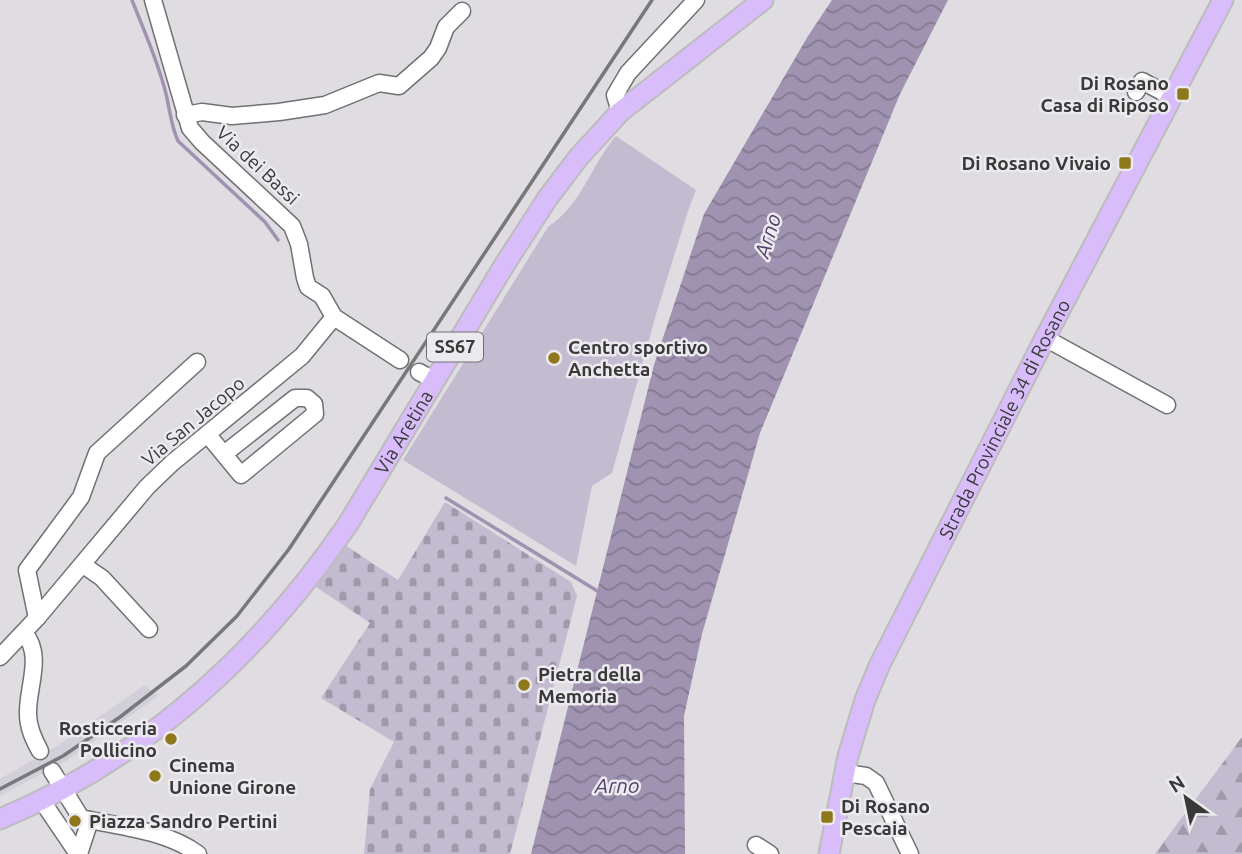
<svg xmlns="http://www.w3.org/2000/svg" width="1242" height="854" font-family="Ubuntu,sans-serif">
<defs>
<pattern id="forest-firs" width="22" height="20" patternUnits="userSpaceOnUse" patternTransform="scale(1.75)"><rect width="22" height="20" fill="#c3bbd0"/><path d="M5 1l3.5 6h-7zM16 11l3.5 6h-7z" fill="#9f99aa"/></pattern>
<pattern id="cemetery-stones" width="16" height="16" patternUnits="userSpaceOnUse" patternTransform="scale(1.75)"><rect width="16" height="16" fill="#c3bbd0"/><path d="M2 7V4a2 2 0 0 1 4 0v3zM10 15v-3a2 2 0 0 1 4 0v3z" fill="#9f99aa"/></pattern>
<pattern id="water-waves" width="16" height="10" patternUnits="userSpaceOnUse" patternTransform="scale(1.75)"><rect width="16" height="10" fill="#9f93b1"/><path d="M0 5q4-4 8 0t8 0" fill="none" stroke="#837991"/></pattern>
</defs>
<rect width="100%" height="100%" fill="#dfdde1"/>
<path fill="#d3cfda" d="M 145,685 L 158,696 L 66,761 L 0,796 L 0,779 L 60,744 Z"/>
<path fill="url(#forest-firs)" d="M 1242,737 L 1242,854 L 1155,854 L 1157,851 Z"/>
<path fill="url(#cemetery-stones)" d="M 445,502 L 571,582 L 577,596 L 510,854 L 364,854 L 370,789 L 394,742 L 321,698 L 370,623 L 316,587 L 345,545 L 398,580 Z"/>
<path fill="#c3bbd0" d="M 616,136 L 696,190 L 688,211 L 657,311 L 612,473 L 592,486 L 576,566 L 403,460 L 548,227 C 584,202 590,166 616,136 Z"/>
<path fill="url(#water-waves)" d="M 832,0 L 948,0 L 900,94 L 760,433 L 702,634 L 684,716 L 685,854 L 531,854 L 654,365 L 704,214 L 808,36 Z"/>
<g fill="none" stroke-linecap="round" stroke-linejoin="round">
<g stroke="#9f93b1" stroke-width="3.5">
<path d="M 132,0 C 144,31 158,61 166,94 C 170,110 171,126 178,141 L 265,222 L 278,240"/>
<path d="M 446,498 L 599,592"/>
</g>
<g stroke="#717073" stroke-width="19">
<g id="minor">
<path d="M 153,0 L 190,128 L 202,142 L 292,226 L 299,244 L 305,278 L 308,287 L 322,296 L 334,317 L 400,360"/>
<path d="M 1136,92 L 1142,81 L 1172,97"/>
<path d="M 620,112 L 615,95 L 628,73 L 696,0"/>
<path d="M 185,115 L 202,112 L 232,116 L 279,112 L 325,105 L 379,83 L 399,86 L 431,58 L 438,48 L 446,27 L 462,11"/>
<path d="M 1045,338 L 1167,405"/>
<path d="M 419,372 L 434,380"/>
<path d="M 208,435 L 241,475 L 315,414 L 314,404 L 307,398 L 295,398 L 224,454"/>
<path d="M 83,565 L 102,578 L 149,629"/>
<path d="M 37,618 L 27,570 L 81,497 L 97,453 L 197,362"/>
<path d="M 24,633 C 44,655 27,688 28,714 C 28,728 34,740 40,751"/>
<path d="M 0,657 L 37,618 L 147,487 L 172,463 L 302,356 L 334,317"/>
<path d="M 52,771 L 81,818 C 119,827 166,830 198,854"/>
<path d="M 845,773 L 866,776 L 876,783 L 910,854"/>
<path d="M 42,801 L 78,854"/>
<path d="M 756,845 L 770,854"/>
<path d="M 79,854 L 90,820"/>
</g>
</g>
<g stroke="#bcbcbc" stroke-width="23">
<g id="major">
<path id="s1" d="M 0,819 C 145,758 260,653 348,524 L 505,264 L 547,199 L 578,158 L 620,112 L 763,0"/>
<path id="s2" d="M 829,854 L 848,756 L 865,700 L 880,664 L 1045,338 L 1223,0"/>
</g>
</g>
<use href="#minor" stroke="#fff" stroke-width="16"/>
<use href="#major" stroke="#d9bdfb" stroke-width="19"/>
<path stroke="#787779" stroke-width="3.5" d="M 0,789 L 63,756 L 120,717 L 186,666 L 237,616 L 289,549 L 652,0"/>
</g>
<g fill="#8f771c" stroke="#eceaee" stroke-width="2.5">
<rect x="1176" y="87" width="14" height="14" rx="3.5"/>
<rect x="1118" y="156" width="14" height="14" rx="3.5"/>
<circle cx="554" cy="358" r="7"/>
<circle cx="524" cy="685" r="7"/>
<circle cx="171" cy="739" r="7"/>
<circle cx="155" cy="776" r="7"/>
<rect x="820" y="810" width="14" height="14" rx="3.5"/>
<circle cx="75" cy="821" r="7"/>
</g>
<g text-anchor="middle" stroke-width="5" stroke-linejoin="round" paint-order="stroke">
<rect fill="#eceaee" stroke="#6f6e70" stroke-width="2" x="427" y="332.5" width="56" height="29" rx="5"/>
<g font-size="18" font-weight="bold" fill="#39393a">
<text x="455" y="353">SS67</text>
</g>
<g font-size="19" font-weight="bold" fill="#39393a" stroke="#eceaee" text-anchor="start">
<text x="1169" y="90" text-anchor="end">Di Rosano<tspan x="1169" dy="22">Casa di Riposo</tspan></text>
<text x="1111" y="170" text-anchor="end">Di Rosano Vivaio</text>
<text x="568" y="354">Centro sportivo<tspan x="568" dy="22">Anchetta</tspan></text>
<text x="538" y="681">Pietra della<tspan x="538" dy="22">Memoria</tspan></text>
<text x="157" y="735" text-anchor="end">Rosticceria<tspan x="157" dy="22">Pollicino</tspan></text>
<text x="169" y="772">Cinema<tspan x="169" dy="22">Unione Girone</tspan></text>
<text x="841" y="813">Di Rosano<tspan x="841" dy="22">Pescaia</tspan></text>
<text x="89" y="828">Piazza Sandro Pertini</text>
</g>
<g font-size="19" fill="#39393a" stroke="#eceaee">
<text transform="translate(258 165) rotate(43)" y="7">Via dei Bassi</text>
<text dy="7" stroke="none"><textPath href="#s2" startOffset="472">Strada Provinciale 34 di Rosano</textPath></text>
<text transform="translate(193 421) rotate(-40)" y="7">Via San Jacopo</text>
<text dy="7" stroke="none"><textPath href="#s1" startOffset="570">Via Aretina</textPath></text>
</g>
<g font-size="21" font-style="italic" fill="#513e6a" stroke="#eceaee">
<text transform="translate(768 236) rotate(-73)" y="7">Arno</text>
<text x="617" y="793">Arno</text>
</g>
</g>
<g transform="translate(1186 798) rotate(327)" stroke="#eceaee" stroke-width="5" paint-order="stroke">
<path d="M0-5L12 26L0 18L-12 26Z" fill="#39393a"/>
<text y="-10" font-size="19" font-weight="bold" text-anchor="middle" fill="#39393a">N</text>
</g>
</svg>
